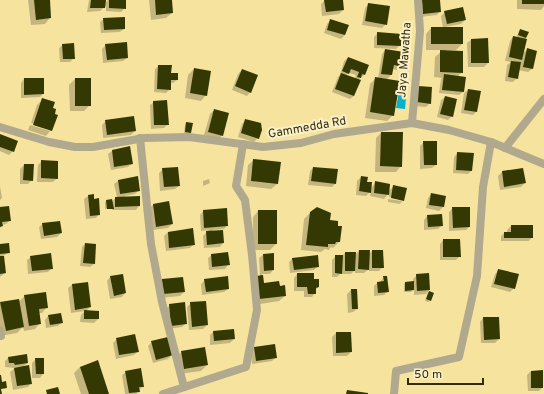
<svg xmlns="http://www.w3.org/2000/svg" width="544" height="394" font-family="Overpass,sans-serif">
<rect width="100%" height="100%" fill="#f6e39e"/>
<path fill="#07b0cd" d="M 400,86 L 407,87 L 405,109 L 396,108 Z"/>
<g fill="#0003" fill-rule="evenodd">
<path d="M 28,0 L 49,0 L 50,18 L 45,24 L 31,25 Z"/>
<path d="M 89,0 L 105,0 L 105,3 L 108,0 L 125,0 L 125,8 L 121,12 L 106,11 L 106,6 L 100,11 L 87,12 Z"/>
<path d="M 149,0 L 171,0 L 172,13 L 166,18 L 151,20 Z"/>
<path d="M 325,0 L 342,0 L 343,10 L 339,14 L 322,16 L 321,4 Z"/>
<path d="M 418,0 L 439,0 L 440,11 L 437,15 L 420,17 Z"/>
<path d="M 517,0 L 544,0 L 544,6 L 541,10 L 517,9 Z"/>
<path d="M 369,4 L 386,24 L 382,28 L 362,25 L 365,8 Z"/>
<path d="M 445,12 L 465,20 L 461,24 L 445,27 L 462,44 L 456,50 L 446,50 L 446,51 L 462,72 L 457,77 L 463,92 L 459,95 L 439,93 L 441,79 L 442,78 L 434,77 L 435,57 L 443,50 L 426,50 L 426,34 L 431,28 L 443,28 L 441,16 Z"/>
<path d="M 104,19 L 124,29 L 120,32 L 101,33 L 100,22 Z"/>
<path d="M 331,20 L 348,26 L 345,35 L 341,39 L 324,33 L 327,24 Z"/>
<path d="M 520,30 L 526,38 L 524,40 L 523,53 L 527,50 L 532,69 L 528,72 L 518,70 L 517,78 L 513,82 L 505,81 L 507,65 L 511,62 L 505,61 L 510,41 L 513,37 L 516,38 Z"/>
<path d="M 378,33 L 400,45 L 396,49 L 374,48 L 374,37 Z"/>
<path d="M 471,40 L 488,63 L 484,67 L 468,67 L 467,43 Z"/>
<path d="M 63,45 L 74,58 L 70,62 L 60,62 L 59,48 Z"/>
<path d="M 106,45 L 127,58 L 123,61 L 103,63 L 102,49 Z"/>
<path d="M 385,50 L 401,66 L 397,70 L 392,69 L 391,75 L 386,80 L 393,115 L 387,121 L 365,118 L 370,84 L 376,78 L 378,78 L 382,54 Z"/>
<path d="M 348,58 L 364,75 L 358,80 L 354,96 L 350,99 L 332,92 L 338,77 L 340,75 L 344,61 ZM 349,73 L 356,75 L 355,79 L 346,75 Z"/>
<path d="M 159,66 L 177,80 L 173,83 L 170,83 L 170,89 L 166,93 L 154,92 L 155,69 Z"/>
<path d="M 194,69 L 206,95 L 201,101 L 185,98 L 188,75 Z"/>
<path d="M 242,70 L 250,92 L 247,96 L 232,90 L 238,74 Z"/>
<path d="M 24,79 L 43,94 L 40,97 L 21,98 L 21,83 Z"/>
<path d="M 75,79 L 90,79 L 90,105 L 84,111 L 70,111 L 69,85 Z"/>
<path d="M 419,87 L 430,103 L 426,107 L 414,106 Z"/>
<path d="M 468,90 L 476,112 L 473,115 L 461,113 L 464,93 Z"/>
<path d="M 445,97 L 452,116 L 448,120 L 437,117 L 441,100 Z"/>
<path d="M 42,100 L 52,109 L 51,130 L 46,136 L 28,130 L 30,125 L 50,131 L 50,129 L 31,123 L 37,105 Z"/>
<path d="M 154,102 L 168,124 L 164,128 L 151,129 L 150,105 Z"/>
<path d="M 214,110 L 222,135 L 219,139 L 204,135 L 210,114 Z"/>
<path d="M 246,120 L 258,138 L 254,142 L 238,137 L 242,124 Z"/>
<path d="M 106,121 L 135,131 L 131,135 L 103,138 L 102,125 Z"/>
<path d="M 186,123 L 190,132 L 189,134 L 184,133 L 185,125 Z"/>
<path d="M 381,133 L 401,166 L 396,172 L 375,172 L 376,138 Z"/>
<path d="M 0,136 L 13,151 L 9,155 L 0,151 Z"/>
<path d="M 424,142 L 436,165 L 432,168 L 420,169 L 420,146 Z"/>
<path d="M 112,151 L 132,163 L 128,167 L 111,170 L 108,154 Z"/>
<path d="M 458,153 L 471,171 L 468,174 L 453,173 L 454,157 Z"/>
<path d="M 254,160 L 277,184 L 271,189 L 246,186 L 248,165 Z"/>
<path d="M 42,161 L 57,178 L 53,182 L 37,182 L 38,165 Z"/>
<path d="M 24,165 L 32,180 L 28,184 L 20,184 L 20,169 Z"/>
<path d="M 313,168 L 335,184 L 332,187 L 308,185 L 310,171 Z"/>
<path d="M 163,169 L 179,186 L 175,189 L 160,191 L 159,173 Z"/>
<path d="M 522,169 L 525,183 L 521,187 L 500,190 L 498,176 L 502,172 Z"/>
<path d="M 361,177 L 371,188 L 376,182 L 388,192 L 394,186 L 403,200 L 400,204 L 388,202 L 388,199 L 402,201 L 402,199 L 389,197 L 389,193 L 384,199 L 370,196 L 371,191 L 366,196 L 356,195 L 357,181 Z"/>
<path d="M 209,179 L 210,183 L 203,186 L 203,181 Z"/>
<path d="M 118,181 L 139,190 L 135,194 L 125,196 L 125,197 L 139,197 L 139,206 L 136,210 L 112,210 L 112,208 L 105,209 L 105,202 L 106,201 L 112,201 L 117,197 L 114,184 Z"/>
<path d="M 0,186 L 2,198 L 0,200 Z"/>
<path d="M 431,194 L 443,207 L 439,211 L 426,208 L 428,198 Z"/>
<path d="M 93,195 L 99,214 L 96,218 L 86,219 L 84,199 L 88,196 Z"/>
<path d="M 153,205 L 172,224 L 168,228 L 153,230 L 149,208 Z"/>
<path d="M 453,208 L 469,227 L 466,230 L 449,231 L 449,212 Z"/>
<path d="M 0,209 L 10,220 L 6,224 L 2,225 L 0,228 Z"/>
<path d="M 203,211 L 227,225 L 224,229 L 213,230 L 213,232 L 223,243 L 220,247 L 204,248 L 203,236 L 209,230 L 201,231 L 200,215 Z"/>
<path d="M 258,211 L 276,244 L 270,250 L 253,250 L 253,217 Z"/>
<path d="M 310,213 L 329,221 L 339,242 L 333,248 L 331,247 L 329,250 L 325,249 L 321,252 L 301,250 L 304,219 Z"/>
<path d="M 427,216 L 442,225 L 438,229 L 424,230 L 424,220 Z"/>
<path d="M 43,224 L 61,233 L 57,237 L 41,239 L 39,227 Z"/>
<path d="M 511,226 L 532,237 L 529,241 L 501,241 L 501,236 L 504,233 L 507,233 L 507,230 Z"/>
<path d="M 192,230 L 194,244 L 190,248 L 166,251 L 164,236 L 168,232 Z"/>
<path d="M 443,240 L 460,256 L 456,260 L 440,260 L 440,244 Z"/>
<path d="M 85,244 L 94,264 L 90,267 L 80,266 L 82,247 Z"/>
<path d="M 0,245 L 9,252 L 3,256 L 5,273 L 0,277 Z"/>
<path d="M 359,251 L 368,255 L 372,251 L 383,267 L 379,271 L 369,271 L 369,269 L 364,273 L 355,273 L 355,270 L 351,274 L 341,274 L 341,273 L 337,277 L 332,277 L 332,260 L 336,256 L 342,256 L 345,253 L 355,255 Z"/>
<path d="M 212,255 L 228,265 L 225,269 L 209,270 L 208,258 Z"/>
<path d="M 263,255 L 273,270 L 270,274 L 262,274 L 263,284 L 279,287 L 285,296 L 279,301 L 254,305 L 260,276 L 259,258 Z"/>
<path d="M 31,257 L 52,268 L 48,272 L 28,274 L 27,260 Z"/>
<path d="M 293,258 L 318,266 L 314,270 L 290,273 L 289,262 Z"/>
<path d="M 499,270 L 514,288 L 510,292 L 491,287 L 495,274 Z"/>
<path d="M 297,274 L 313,280 L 318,287 L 315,290 L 315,293 L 312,297 L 304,297 L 304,291 L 294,291 L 294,278 Z"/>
<path d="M 428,274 L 429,290 L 426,294 L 414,295 L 414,289 L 411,292 L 404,292 L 404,284 L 405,283 L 413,282 L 413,279 L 417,275 Z"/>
<path d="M 110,277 L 125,293 L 122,297 L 110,299 L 107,281 Z"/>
<path d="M 384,277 L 388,291 L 384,295 L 374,296 L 374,286 L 377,283 L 380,282 Z"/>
<path d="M 162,280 L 184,292 L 180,296 L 160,298 L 159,283 Z"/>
<path d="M 205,280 L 228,289 L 224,292 L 202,295 L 201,284 Z"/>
<path d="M 72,285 L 90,307 L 85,312 L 98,312 L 98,319 L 94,323 L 80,322 L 81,315 L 85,311 L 71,313 L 68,288 Z"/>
<path d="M 351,290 L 356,290 L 357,309 L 353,312 L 348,313 L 347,294 Z"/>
<path d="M 428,292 L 433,293 L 429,302 L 425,301 Z"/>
<path d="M 25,296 L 47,307 L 42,313 L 39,313 L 40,323 L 35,329 L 24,331 L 23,327 L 17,333 L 0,336 L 0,304 L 18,302 Z"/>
<path d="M 191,303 L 207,325 L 203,329 L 189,330 L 187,307 Z"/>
<path d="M 170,305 L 186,323 L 182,327 L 168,329 L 166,309 Z"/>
<path d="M 48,316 L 62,322 L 58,326 L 46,328 L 45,320 Z"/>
<path d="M 483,318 L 499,339 L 495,343 L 481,343 L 480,322 Z"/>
<path d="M 213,332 L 234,339 L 230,343 L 210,345 L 210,335 Z"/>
<path d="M 336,333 L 350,333 L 351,352 L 347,356 L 333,356 L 332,337 Z"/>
<path d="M 117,339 L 138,351 L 134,355 L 116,359 L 113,343 Z"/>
<path d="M 152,342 L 172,355 L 168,359 L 153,363 L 148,346 Z"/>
<path d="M 254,348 L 276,357 L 272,361 L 252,364 L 251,351 Z"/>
<path d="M 182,352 L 207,365 L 201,371 L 179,374 L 176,357 Z"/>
<path d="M 8,358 L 27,363 L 23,367 L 31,383 L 28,387 L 13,390 L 10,372 L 15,368 L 5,367 L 5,361 Z"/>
<path d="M 36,359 L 43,374 L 40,378 L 32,378 L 32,363 Z"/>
<path d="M 97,361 L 107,394 L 81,394 L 74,373 L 80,367 Z"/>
<path d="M 531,371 L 542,388 L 539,391 L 528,391 L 527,375 Z"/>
<path d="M 126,372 L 143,386 L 136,394 L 125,394 L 122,375 Z"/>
</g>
<g fill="#343903">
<path d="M 34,0 L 50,0 L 51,18 L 36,20 Z"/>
<path d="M 91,0 L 106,0 L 105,8 L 90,8 Z"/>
<path d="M 109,0 L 126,0 L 126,9 L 109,8 Z"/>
<path d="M 155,0 L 172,0 L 173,13 L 156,15 Z"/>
<path d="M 324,0 L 343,0 L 344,10 L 326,12 Z"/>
<path d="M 422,0 L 440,0 L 441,12 L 423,14 Z"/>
<rect x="522" y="0" width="22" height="4"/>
<path d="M 368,3 L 390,6 L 387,25 L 365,21 Z"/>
<path d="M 463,7 L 466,20 L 447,24 L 444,11 Z"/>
<path d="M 125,17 L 125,29 L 104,30 L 103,18 Z"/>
<path d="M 330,19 L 349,25 L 345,35 L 327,30 Z"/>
<rect x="431" y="27" width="32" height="17"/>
<path d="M 520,29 L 529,32 L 526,38 L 518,35 Z"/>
<path d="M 377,32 L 402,34 L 401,46 L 377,45 Z"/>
<path d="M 513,36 L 527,39 L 522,60 L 509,57 Z"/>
<path d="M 488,38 L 489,63 L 471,63 L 471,39 Z"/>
<path d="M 127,42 L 128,58 L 107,60 L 105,44 Z"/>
<path d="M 74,43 L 75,59 L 63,59 L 62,44 Z"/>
<path d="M 527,48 L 537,51 L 533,69 L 523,67 Z"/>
<path d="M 385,49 L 404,52 L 402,67 L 394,65 L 392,75 L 381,74 Z"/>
<path d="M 440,50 L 463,51 L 463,73 L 440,72 Z"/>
<path d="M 348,57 L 369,65 L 365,75 L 362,74 L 361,78 L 357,77 L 359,72 L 351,69 L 349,74 L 342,71 Z"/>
<path d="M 511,61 L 521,62 L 518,79 L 508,77 Z"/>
<path d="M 158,65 L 172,65 L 171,73 L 178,73 L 178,80 L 171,80 L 171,90 L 157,89 Z"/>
<path d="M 194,68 L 211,71 L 207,96 L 190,93 Z"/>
<path d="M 242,69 L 258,75 L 251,93 L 235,86 Z"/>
<path d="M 341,73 L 361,80 L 354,96 L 335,89 Z"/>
<path d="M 444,74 L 466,77 L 464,92 L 442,90 Z"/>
<path d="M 375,77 L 400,81 L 394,116 L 370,112 Z"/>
<path d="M 24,78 L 44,78 L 44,94 L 24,95 Z"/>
<rect x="75" y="78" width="16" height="28"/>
<path d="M 418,86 L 432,87 L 431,104 L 417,102 Z"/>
<path d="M 468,89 L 481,91 L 477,112 L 464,110 Z"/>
<path d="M 445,96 L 457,99 L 453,117 L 440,114 Z"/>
<path d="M 42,98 L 55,102 L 53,108 L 56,109 L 55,114 L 58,115 L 52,131 L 33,125 Z"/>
<path d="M 167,100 L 169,125 L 154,125 L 153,101 Z"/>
<path d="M 214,109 L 229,113 L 223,136 L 208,132 Z"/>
<path d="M 134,116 L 136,131 L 107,135 L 105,120 Z"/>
<path d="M 245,119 L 261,123 L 262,130 L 259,139 L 241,133 Z"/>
<path d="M 186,122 L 193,123 L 191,133 L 185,132 Z"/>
<path d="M 381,132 L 403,132 L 402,167 L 380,166 Z"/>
<path d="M 0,134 L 18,141 L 14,152 L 0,147 Z"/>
<path d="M 423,141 L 437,141 L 437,165 L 424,165 Z"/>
<path d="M 130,146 L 133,164 L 114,167 L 112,150 Z"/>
<path d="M 457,152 L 474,153 L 472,171 L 456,170 Z"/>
<path d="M 253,159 L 281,162 L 278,184 L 251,181 Z"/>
<path d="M 41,160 L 58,161 L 58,179 L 41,178 Z"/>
<path d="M 24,164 L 34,164 L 33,181 L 23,180 Z"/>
<path d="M 178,167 L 180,186 L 164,187 L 162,168 Z"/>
<path d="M 313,167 L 338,169 L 336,184 L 311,181 Z"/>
<path d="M 523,168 L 526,183 L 504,187 L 502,171 Z"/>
<path d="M 138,176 L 140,191 L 120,194 L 118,180 Z"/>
<path d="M 361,176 L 368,177 L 367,182 L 372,182 L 371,193 L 359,191 Z"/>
<path d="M 375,181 L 390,184 L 389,195 L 374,193 Z"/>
<path d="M 393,185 L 407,188 L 404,201 L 391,198 Z"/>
<path d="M 431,193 L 446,196 L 444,207 L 429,205 Z"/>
<path d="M 94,194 L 94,199 L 99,198 L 100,215 L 90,216 L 88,195 Z"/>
<path d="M 140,196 L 140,206 L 115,207 L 115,197 Z"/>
<path d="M 112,199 L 114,209 L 107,209 L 106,200 Z"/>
<path d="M 169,201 L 173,224 L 156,227 L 153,204 Z"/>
<path d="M 9,206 L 11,221 L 2,222 L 3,226 L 0,227 L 0,207 Z"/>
<path d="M 317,207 L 331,213 L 330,220 L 338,221 L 338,226 L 342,226 L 340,242 L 336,242 L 335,244 L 328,244 L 328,247 L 306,245 L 310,212 Z"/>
<path d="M 452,207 L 470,207 L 470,227 L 453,228 Z"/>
<path d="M 227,208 L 228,226 L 204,228 L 203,210 Z"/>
<rect x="258" y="210" width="19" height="34"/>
<path d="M 442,214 L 443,226 L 428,227 L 427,215 Z"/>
<path d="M 60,221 L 62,233 L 44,236 L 42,223 Z"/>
<path d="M 511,225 L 533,225 L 533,238 L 504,238 L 504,232 L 511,232 Z"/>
<path d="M 193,228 L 195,245 L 169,248 L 168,232 Z"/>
<path d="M 223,230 L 224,243 L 207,245 L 206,231 Z"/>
<path d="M 443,239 L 460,239 L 461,257 L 443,257 Z"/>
<path d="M 9,243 L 10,253 L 0,254 L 0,244 Z"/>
<path d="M 85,243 L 96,244 L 95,264 L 83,263 Z"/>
<path d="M 359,250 L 370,250 L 369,270 L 358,269 Z"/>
<path d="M 372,250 L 383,250 L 384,268 L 372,268 Z"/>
<path d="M 228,252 L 230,265 L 212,267 L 211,254 Z"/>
<path d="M 345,252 L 356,252 L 355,271 L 345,271 Z"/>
<path d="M 51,253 L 53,269 L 32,271 L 30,256 Z"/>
<path d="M 274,253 L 274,270 L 264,271 L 263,254 Z"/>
<path d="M 318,255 L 319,267 L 294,270 L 292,258 Z"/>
<path d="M 335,255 L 343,255 L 342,274 L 335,273 Z"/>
<path d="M 0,256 L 4,256 L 6,273 L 0,274 Z"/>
<path d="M 498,269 L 519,274 L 515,289 L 494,284 Z"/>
<path d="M 297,273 L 314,273 L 314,279 L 319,279 L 319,287 L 316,288 L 316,294 L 308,294 L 307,287 L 297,287 Z"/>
<path d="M 429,273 L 430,290 L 417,291 L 416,274 Z"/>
<path d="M 123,274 L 126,293 L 114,296 L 110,276 Z"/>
<path d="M 263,275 L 264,283 L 279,281 L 280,286 L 285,285 L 286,296 L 259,299 L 256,276 Z"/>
<path d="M 228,276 L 229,289 L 206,292 L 204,279 Z"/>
<path d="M 383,276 L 387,276 L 389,292 L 378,293 L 377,282 L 384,281 Z"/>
<path d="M 183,277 L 185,292 L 163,294 L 162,279 Z"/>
<path d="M 414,281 L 414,290 L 405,291 L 405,282 Z"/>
<path d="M 88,282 L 91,307 L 75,310 L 72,284 Z"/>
<path d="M 351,289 L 357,289 L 358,309 L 352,309 Z"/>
<path d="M 429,291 L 434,293 L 431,301 L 426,299 Z"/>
<path d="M 46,292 L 48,308 L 39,309 L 41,324 L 29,326 L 24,295 Z"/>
<path d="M 19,299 L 24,327 L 6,331 L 0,302 Z"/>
<path d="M 206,301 L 208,325 L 192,327 L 190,302 Z"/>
<path d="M 185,302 L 187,324 L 171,326 L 169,304 Z"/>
<path d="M 84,310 L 99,311 L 99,319 L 84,319 Z"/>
<path d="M 61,313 L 63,323 L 50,325 L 48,315 Z"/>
<path d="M 483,317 L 499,317 L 500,339 L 484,340 Z"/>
<path d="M 234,329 L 235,339 L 214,341 L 213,331 Z"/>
<path d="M 336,332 L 351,332 L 352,352 L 336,353 Z"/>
<path d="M 135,334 L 139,352 L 119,355 L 116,338 Z"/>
<path d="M 168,337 L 173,355 L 156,360 L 151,341 Z"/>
<path d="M 275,344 L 277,358 L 256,361 L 254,347 Z"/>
<path d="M 205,347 L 208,365 L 184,369 L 181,351 Z"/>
<path d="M 27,354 L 28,363 L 15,365 L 14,363 L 9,363 L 8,357 Z"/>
<path d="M 35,358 L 44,358 L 44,374 L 36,374 Z"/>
<path d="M 98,360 L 109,394 L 89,394 L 80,367 Z"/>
<path d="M 29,365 L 32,384 L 17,386 L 14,368 Z"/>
<path d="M 141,368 L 144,387 L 139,387 L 140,392 L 129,393 L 125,371 Z"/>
<path d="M 543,370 L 543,388 L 531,388 L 531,371 Z"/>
<path d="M 0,375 L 1,375 L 2,382 L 6,381 L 7,388 L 1,389 L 2,394 L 0,394 Z"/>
<path d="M 58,387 L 60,394 L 47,394 L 46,390 Z"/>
<path d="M 347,390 L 368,393 L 368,394 L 346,394 Z"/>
</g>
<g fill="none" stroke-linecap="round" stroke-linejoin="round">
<g stroke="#b0a98d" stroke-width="8">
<path d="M 412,123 L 420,31 L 418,0"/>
<path d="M 0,127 L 49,142 L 75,147 L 93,147 L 144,138 L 189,137 L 263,147 L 301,143 L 334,134 L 412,123 L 449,130 L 491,142 L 544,164"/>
<path d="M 140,138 L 151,244 L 162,302 L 184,387"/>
<path d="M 505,148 L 544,99"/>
<path d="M 0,330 L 1,336"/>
<path d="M 163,394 L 246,367 L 257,310 L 252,255 L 245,200 L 236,186 L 243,144"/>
<path d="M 394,394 L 396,371 L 459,357 L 477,276 L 483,187 L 491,142"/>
</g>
</g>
<g text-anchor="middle" stroke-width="4" stroke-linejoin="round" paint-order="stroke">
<g font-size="12" fill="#322b0f" stroke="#fbf1c8">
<text transform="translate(404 60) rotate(-86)" y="4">Jaya Mawatha</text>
<text transform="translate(307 127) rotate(-10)" y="4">Gammedda Rd</text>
</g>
</g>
<path d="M408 378v6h75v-6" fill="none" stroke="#322b0f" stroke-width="2"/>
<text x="414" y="378" font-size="12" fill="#322b0f" stroke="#fbf1c8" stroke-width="3" paint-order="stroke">50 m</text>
</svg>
